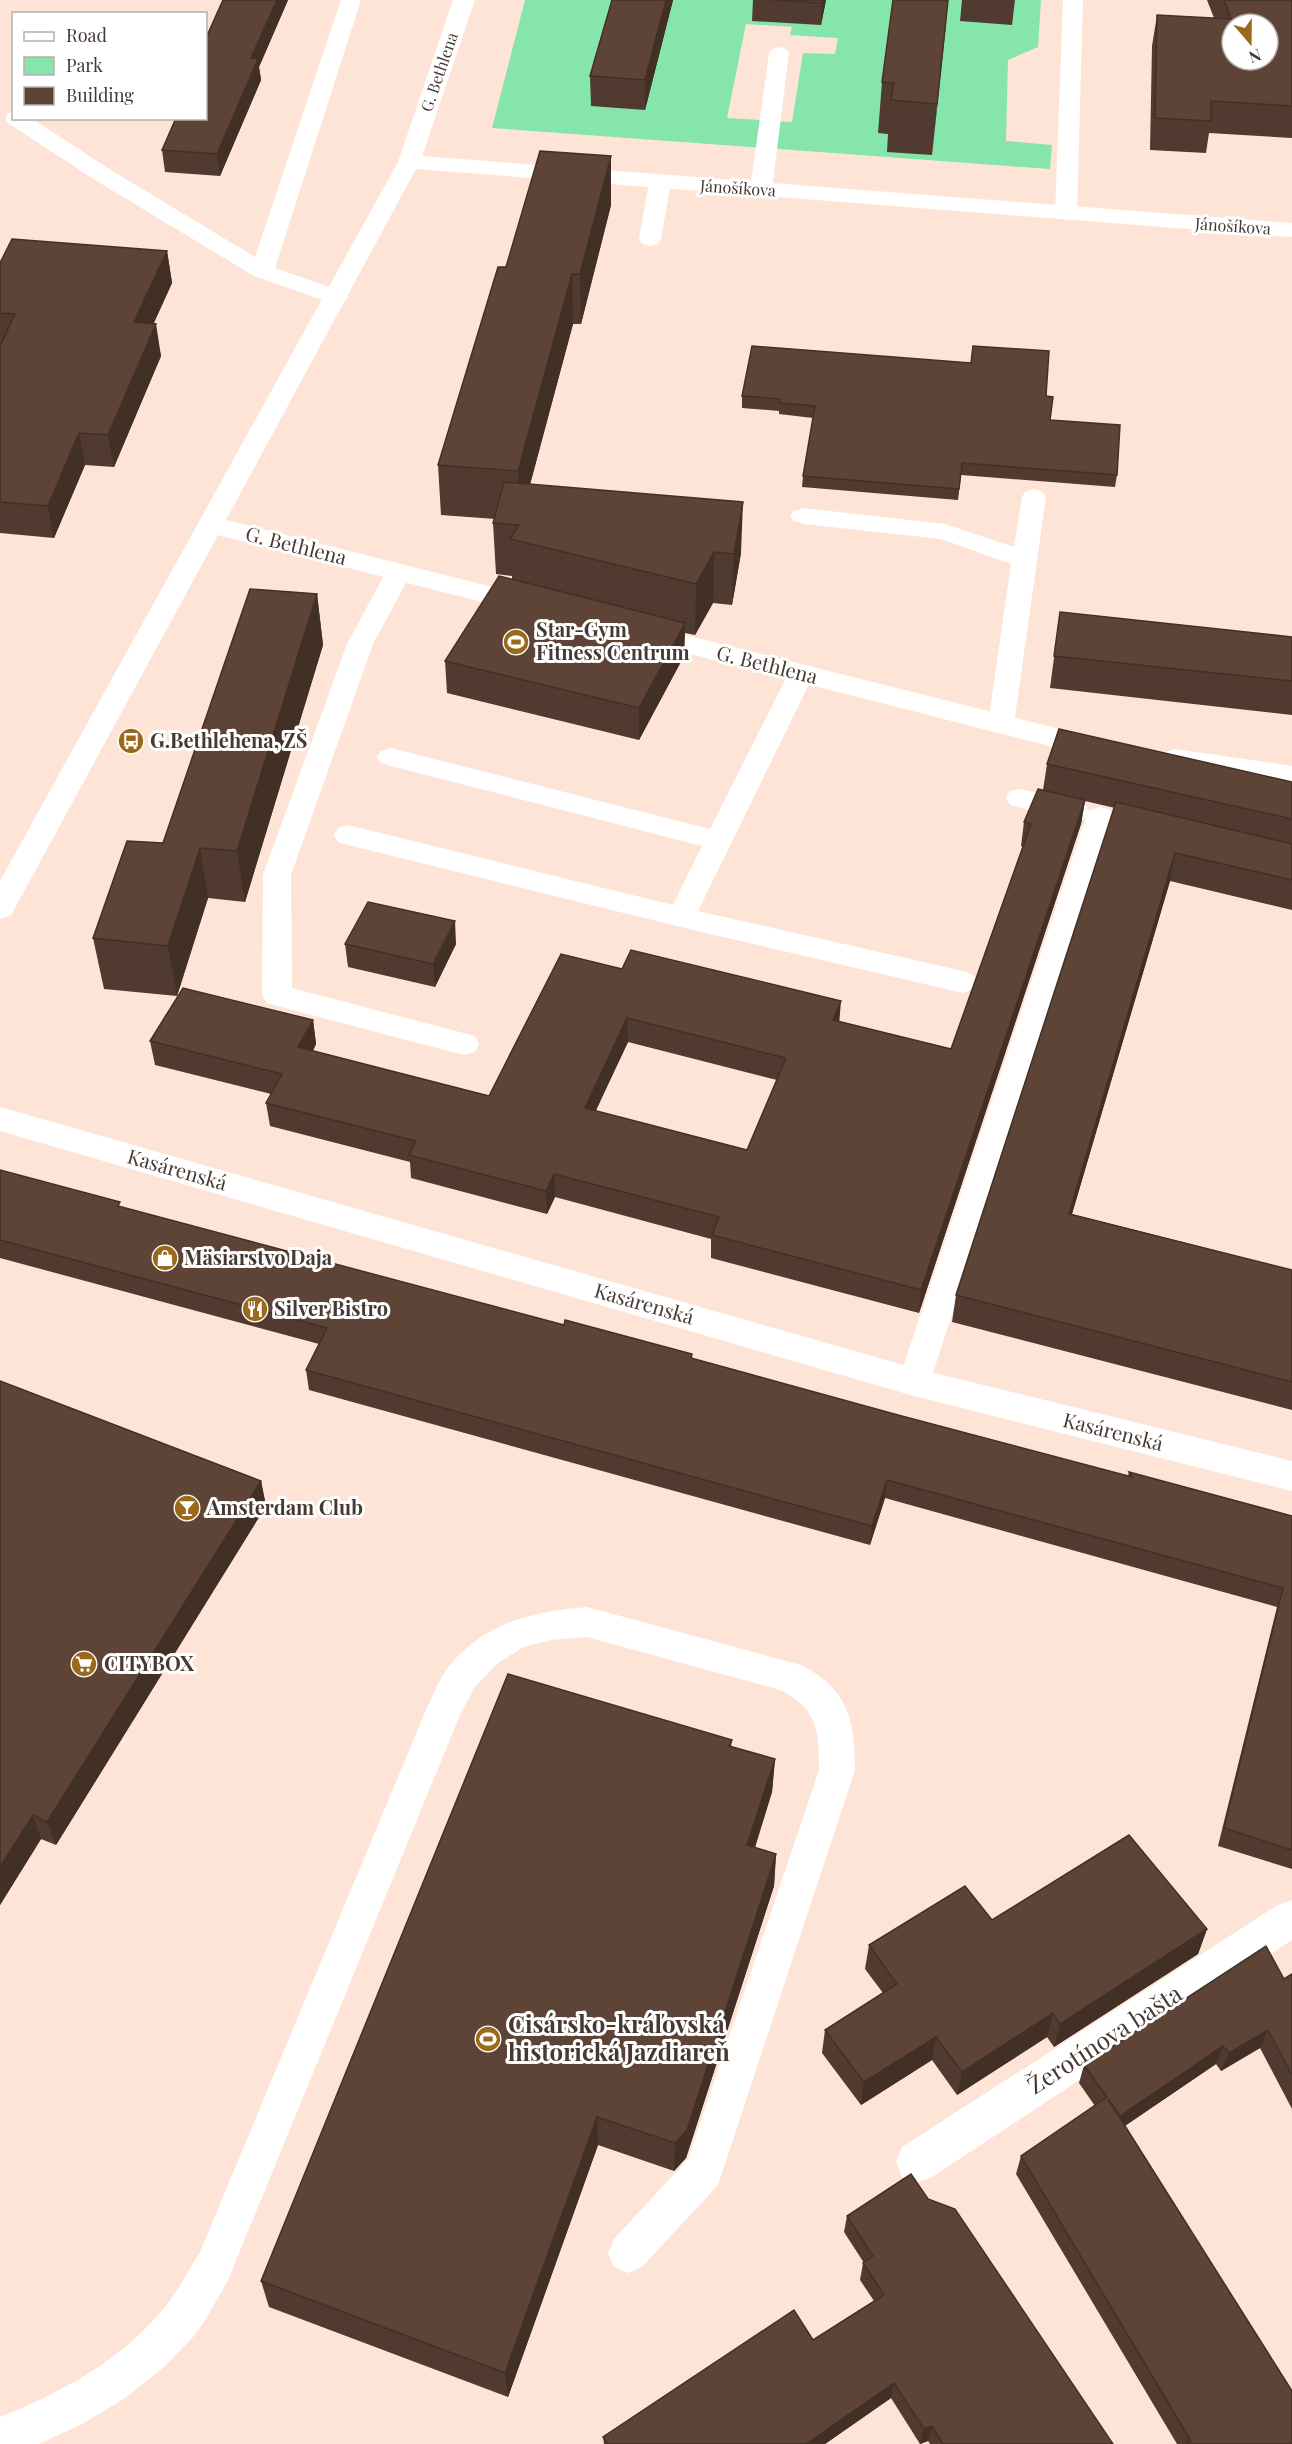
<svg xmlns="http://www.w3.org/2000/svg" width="1292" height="2444" font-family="'Playfair Display',serif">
<rect width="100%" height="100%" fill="#fee4d6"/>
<path fill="#86e5aa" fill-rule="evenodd" d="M 525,0 L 1041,0 L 1038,47 L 1008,60 L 1006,141 L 1052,145 L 1050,169 L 492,128 ZM 746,24 L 792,27 L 790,35 L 838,38 L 835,54 L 803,53 L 792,122 L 727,118 Z"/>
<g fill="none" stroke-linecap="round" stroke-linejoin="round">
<g fill="#fff" fill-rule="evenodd">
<path d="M 341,0 L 361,0 L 275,268 L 344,292 L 348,297 L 344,302 L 336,304 L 328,302 L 254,276 L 95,180 L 8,123 L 5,118 L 8,113 L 14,112 L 14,118 L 31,118 L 111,170 L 255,257 Z"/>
<path d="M 1063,0 L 1083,0 L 1077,213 L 1074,218 L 1066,220 L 1058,218 L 1055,213 Z"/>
<path d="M 779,47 L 786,49 L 789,53 L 772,190 L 769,195 L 761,197 L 753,195 L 750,190 L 769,53 L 772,49 Z"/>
<path d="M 660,175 L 668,177 L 671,182 L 661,239 L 658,244 L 650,246 L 642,244 L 639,239 L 649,182 L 652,177 Z"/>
<path d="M 1034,489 L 1043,492 L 1046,497 L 1014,724 L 1011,730 L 1001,733 L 991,730 L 988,724 L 1011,564 L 941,539 L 803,524 L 794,521 L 790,516 L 794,511 L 803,508 L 945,524 L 1014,547 L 1022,497 L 1025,492 Z"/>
<path d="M 399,564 L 408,566 L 412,572 L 373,644 L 291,875 L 292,988 L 475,1036 L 479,1044 L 475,1052 L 464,1055 L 277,1006 L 267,1003 L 262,995 L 263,875 L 347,644 L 386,572 L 390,566 Z"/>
<path d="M 801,665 L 810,668 L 814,674 L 698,911 L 963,971 L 973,975 L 978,982 L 973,989 L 963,993 L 681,927 L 348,845 L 338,842 L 334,835 L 338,828 L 348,825 L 673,905 L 702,846 L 391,766 L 381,763 L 377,757 L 381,751 L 391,748 L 710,829 L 788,674 L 792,668 Z"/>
<path d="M 1020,789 L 1085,804 L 1089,811 L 1085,818 L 1075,821 L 1010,805 L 1006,798 L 1010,791 Z"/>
<path d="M 1100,807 L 1110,810 L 1114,817 L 930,1382 L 926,1391 L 914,1395 L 902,1391 L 898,1382 L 1086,817 L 1090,810 Z"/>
<path d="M 587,1607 L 801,1665 C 848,1689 855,1720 855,1770 L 718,2185 L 642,2267 L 628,2273 L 614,2267 L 608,2253 L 614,2239 L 688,2159 L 819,1770 C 819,1731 818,1709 780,1690 L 587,1637 L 551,1640 L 524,1647 L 499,1662 L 474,1688 L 460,1715 L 228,2280 L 206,2319 L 193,2337 L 164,2367 L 125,2398 L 84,2423 L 39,2444 L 0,2444 L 0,2417 C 64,2392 130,2355 171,2299 C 182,2284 190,2267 200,2252 L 426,1710 C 433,1695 440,1677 450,1665 C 485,1622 535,1611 587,1607 Z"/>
</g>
<g fill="#fff" fill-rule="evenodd">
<path d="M 453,0 L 475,0 L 422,156 L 1292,223 L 1292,237 L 416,169 L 226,520 L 540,599 L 544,605 L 540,611 L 530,614 L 218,535 L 15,908 L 11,915 L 0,919 L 0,881 L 398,162 Z"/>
<path d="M 641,624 L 1100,739 L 1110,742 L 1114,749 L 1110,756 L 1100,759 L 631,639 L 627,633 L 631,627 Z"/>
<path d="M 1175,749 L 1292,766 L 1292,786 L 1165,766 L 1161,759 L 1165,752 Z"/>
<path d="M 0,1107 L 914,1368 L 1292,1461 L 1292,1491 L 914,1396 L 0,1131 Z"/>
<path d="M 1292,1900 L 1292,1940 L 932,2177 L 917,2183 L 902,2177 L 896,2162 L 902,2147 L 1278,1905 Z"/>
</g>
</g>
<g fill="#513a2f" fill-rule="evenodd">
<path d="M 223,0 L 288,0 L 259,67 L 261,80 L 220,176 L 165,172 L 162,150 L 206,118 Z"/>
<path d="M 673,0 L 645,110 L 591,106 L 590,76 Z"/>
<path d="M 753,0 L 826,0 L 821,25 L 752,21 Z"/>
<path d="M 948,0 L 932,155 L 887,152 L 888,134 L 878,133 L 882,82 Z"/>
<path d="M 962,0 L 1015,0 L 1012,25 L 960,21 Z"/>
<path d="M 1207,0 L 1292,0 L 1292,138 L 1209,133 L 1206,153 L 1150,150 L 1152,46 L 1157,15 L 1214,18 Z"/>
<path d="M 611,156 L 611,205 L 581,324 L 573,324 L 530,485 L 741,553 L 732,605 L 713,603 L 695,635 L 685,633 L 684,656 L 639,740 L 447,693 L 445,661 L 512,580 L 512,576 L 496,574 L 493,523 L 495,519 L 441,515 L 438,465 L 506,267 Z"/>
<path d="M 167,251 L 172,283 L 153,324 L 161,356 L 114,467 L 85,465 L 54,538 L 0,533 L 0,263 Z"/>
<path d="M 742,396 L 1046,396 L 1050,420 L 1117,475 L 1115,487 L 961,475 L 958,500 L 802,487 L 803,476 L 813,418 L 779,414 L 779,411 L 742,408 Z"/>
<path d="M 317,594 L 323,645 L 245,902 L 208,898 L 177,996 L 104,989 L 93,938 L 163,843 Z"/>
<path d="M 1060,612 L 1292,637 L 1292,715 L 1050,688 Z"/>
<path d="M 1047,764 L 1292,782 L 1292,910 L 1170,881 L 1072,1214 L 1292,1270 L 1292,1410 L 952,1322 L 956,1295 L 1115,808 L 1085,801 L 1081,824 L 919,1313 L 711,1258 L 711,1239 L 555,1197 L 547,1214 L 411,1178 L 410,1162 L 270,1126 L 266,1103 L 271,1094 L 155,1065 L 150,1041 L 313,1020 L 316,1044 L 313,1051 L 489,1096 L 561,954 L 951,1049 L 1023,847 L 1021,846 L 1024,822 L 1043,790 ZM 628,1042 L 777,1080 L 747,1150 L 595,1111 Z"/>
<path d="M 345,944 L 456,944 L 435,987 L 348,967 Z"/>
<path d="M 0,1170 L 121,1207 L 564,1325 L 692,1354 L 692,1359 L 898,1415 L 1128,1476 L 1129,1472 L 1292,1516 L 1292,1869 L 1218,1846 L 1277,1607 L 885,1498 L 870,1545 L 309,1390 L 306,1370 L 319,1344 L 0,1258 Z"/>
<path d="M 0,1381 L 261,1481 L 266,1506 L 56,1845 L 41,1839 L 0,1905 Z"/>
<path d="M 732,1740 L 731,1747 L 775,1759 L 772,1792 L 755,1848 L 776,1854 L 774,1886 L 686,2158 L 674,2171 L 598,2145 L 508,2397 L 269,2307 L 261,2281 Z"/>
<path d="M 992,1920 L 1207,1929 L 1198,1954 L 1054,2047 L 1047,2037 L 957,2095 L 932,2060 L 861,2105 L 822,2053 L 825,2030 L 883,1993 L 865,1969 L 869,1945 Z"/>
<path d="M 1292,1974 L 1292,2109 L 1260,2048 L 1221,2071 L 1216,2064 L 1125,2126 L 1292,2444 L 1177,2444 L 1016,2174 L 1021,2156 L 1095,2106 L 1079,2083 L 1084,2065 L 1284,1979 Z"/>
<path d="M 928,2199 L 1113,2444 L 930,2444 L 928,2441 L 920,2444 L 891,2398 L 825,2444 L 604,2444 L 603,2437 L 813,2340 L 874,2301 L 860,2280 L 863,2263 L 864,2263 L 844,2232 L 847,2216 Z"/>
</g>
<g fill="#423026">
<path d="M 277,0 L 288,0 L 259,67 L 261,80 L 220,176 L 217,154 L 251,58 Z"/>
<path d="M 666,0 L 673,0 L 645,110 L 645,80 Z"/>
<path d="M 823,0 L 826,0 L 821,25 L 822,3 Z"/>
<path d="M 948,0 L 945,34 L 932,155 L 937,104 Z"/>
<path d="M 611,156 L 611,205 L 581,324 L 580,274 Z"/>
<path d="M 167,251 L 172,283 L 140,354 L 134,322 Z"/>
<path d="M 572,274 L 573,324 L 520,521 L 518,471 Z"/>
<path d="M 156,324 L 161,356 L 114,467 L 108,435 Z"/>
<path d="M 79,433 L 85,465 L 54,538 L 48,506 Z"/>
<path d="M 743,502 L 741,553 L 732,605 L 734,554 Z"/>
<path d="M 714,552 L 713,603 L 695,635 L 696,584 Z"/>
<path d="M 317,594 L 323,645 L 245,902 L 237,851 Z"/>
<path d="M 685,623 L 684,656 L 639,740 L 639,708 Z"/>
<path d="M 1085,800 L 1081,824 L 919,1313 L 921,1290 Z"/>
<path d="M 200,848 L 208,898 L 177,996 L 168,946 Z"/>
<path d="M 1175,853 L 1170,881 L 1064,1241 L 1069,1214 Z"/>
<path d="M 455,921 L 456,944 L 435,987 L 433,964 Z"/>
<path d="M 841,1001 L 839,1025 L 833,1020 Z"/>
<path d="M 627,1018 L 628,1042 L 586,1132 L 585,1108 Z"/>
<path d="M 313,1020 L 316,1044 L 302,1071 L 298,1047 Z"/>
<path d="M 554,1174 L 555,1197 L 547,1214 L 546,1191 Z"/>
<path d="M 887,1480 L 885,1498 L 870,1545 L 872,1526 Z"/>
<path d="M 261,1481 L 266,1506 L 56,1845 L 47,1822 Z"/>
<path d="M 775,1759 L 772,1792 L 745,1877 L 747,1845 Z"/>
<path d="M 33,1815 L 41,1839 L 0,1905 L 0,1867 Z"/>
<path d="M 776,1854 L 774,1886 L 686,2158 L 674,2171 L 675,2143 Z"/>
<path d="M 1207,1929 L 1198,1954 L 1054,2047 L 1060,2024 Z"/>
<path d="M 1053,2013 L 1047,2037 L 957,2095 L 962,2072 Z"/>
<path d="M 1268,2030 L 1260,2048 L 1221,2071 L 1229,2053 Z"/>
<path d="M 936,2037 L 932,2060 L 861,2105 L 864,2082 Z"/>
<path d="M 1223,2046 L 1216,2064 L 1114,2133 L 1120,2116 Z"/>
<path d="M 597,2117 L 598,2145 L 508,2397 L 505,2373 Z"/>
<path d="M 894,2383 L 891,2398 L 825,2444 L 806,2444 Z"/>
<path d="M 932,2426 L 928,2441 L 920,2444 L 924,2429 Z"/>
</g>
<g fill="#5e4437" stroke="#423026" stroke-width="1.5" fill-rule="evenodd">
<path d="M 223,0 L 277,0 L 251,58 L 258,59 L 217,154 L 162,150 L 176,118 L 206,118 L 206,38 Z"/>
<path d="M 612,0 L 666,0 L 645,80 L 590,76 Z"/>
<path d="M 772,0 L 823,0 L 822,3 Z"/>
<path d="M 893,0 L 948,0 L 937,104 L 891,100 L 894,83 L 882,82 Z"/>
<path d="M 1224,0 L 1292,0 L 1292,106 L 1211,101 L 1211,121 L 1155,118 L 1157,15 L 1231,19 ZM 1232,24 L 1268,24 L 1268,60 L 1232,60 Z"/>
<path d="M 540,151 L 611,156 L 580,274 L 572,274 L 518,471 L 438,465 L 498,267 L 506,267 Z"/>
<path d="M 12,239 L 167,251 L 134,322 L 156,324 L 108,435 L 79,433 L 48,506 L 0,502 L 0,346 L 15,314 L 0,313 L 0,263 Z"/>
<path d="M 752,346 L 971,363 L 973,346 L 1049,351 L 1046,396 L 1053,397 L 1050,420 L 1120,425 L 1117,475 L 962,463 L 959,489 L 803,476 L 815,406 L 779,403 L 780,399 L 742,396 Z"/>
<path d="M 504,482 L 743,502 L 734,554 L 714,552 L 696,584 L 510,539 L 519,525 L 493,523 Z"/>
<path d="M 499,576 L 685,623 L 639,708 L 445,661 Z"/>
<path d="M 250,589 L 317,594 L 237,851 L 200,848 L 168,946 L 93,938 L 127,841 L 163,843 Z"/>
<path d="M 1060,612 L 1292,637 L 1292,681 L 1054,656 Z"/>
<path d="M 1059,729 L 1292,782 L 1292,819 L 1047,764 Z"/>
<path d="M 1038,789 L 1085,800 L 921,1290 L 712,1235 L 719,1217 L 554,1174 L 546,1191 L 409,1155 L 416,1141 L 266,1103 L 282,1074 L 150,1041 L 183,988 L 313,1020 L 298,1047 L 489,1096 L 561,954 L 622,969 L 631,950 L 841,1001 L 833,1020 L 951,1049 L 1031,824 L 1024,822 ZM 627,1018 L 786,1058 L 747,1150 L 585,1108 Z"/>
<path d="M 1116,802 L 1292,844 L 1292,880 L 1175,853 L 1069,1214 L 1292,1270 L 1292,1382 L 956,1295 Z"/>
<path d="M 368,902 L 455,921 L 433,964 L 345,944 Z"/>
<path d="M 0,1170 L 120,1202 L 118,1206 L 564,1325 L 565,1320 L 692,1354 L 691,1358 L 898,1415 L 1132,1477 L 1129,1472 L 1292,1516 L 1292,1850 L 1224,1828 L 1283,1588 L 887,1480 L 872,1526 L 306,1370 L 327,1328 L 0,1240 Z"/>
<path d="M 0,1381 L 261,1481 L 47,1822 L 33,1815 L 0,1867 Z"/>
<path d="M 508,1674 L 732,1740 L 729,1746 L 775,1759 L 747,1845 L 776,1854 L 687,2130 L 675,2143 L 597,2117 L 505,2373 L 261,2281 Z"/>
<path d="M 1129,1835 L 1207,1929 L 1060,2024 L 1053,2013 L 962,2072 L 936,2037 L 864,2082 L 825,2030 L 897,1984 L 869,1945 L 965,1886 L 992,1920 Z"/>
<path d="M 1266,1946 L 1284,1979 L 1292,1974 L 1292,2075 L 1268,2030 L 1229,2053 L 1223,2046 L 1120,2116 L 1108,2099 L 1292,2391 L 1292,2444 L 1186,2444 L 1191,2441 L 1021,2156 L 1107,2097 L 1084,2065 Z"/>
<path d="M 911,2174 L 928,2199 L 955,2209 L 1113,2444 L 943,2444 L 932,2426 L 924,2429 L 894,2383 L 806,2444 L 608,2444 L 603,2437 L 794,2310 L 813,2340 L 884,2295 L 863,2263 L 873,2256 L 847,2216 Z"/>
</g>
<defs>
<g id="stadium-disc" transform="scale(1.35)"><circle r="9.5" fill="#9a6a1c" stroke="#fff"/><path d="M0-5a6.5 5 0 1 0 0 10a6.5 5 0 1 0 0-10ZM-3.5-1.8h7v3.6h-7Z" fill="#fff"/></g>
<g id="bus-disc" transform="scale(1.35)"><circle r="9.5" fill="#9a6a1c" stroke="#fff"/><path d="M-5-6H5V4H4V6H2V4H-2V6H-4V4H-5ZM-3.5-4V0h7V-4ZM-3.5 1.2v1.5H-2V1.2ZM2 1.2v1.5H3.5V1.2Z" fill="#fff"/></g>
<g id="shop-disc" transform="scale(1.35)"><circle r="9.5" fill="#9a6a1c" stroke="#fff"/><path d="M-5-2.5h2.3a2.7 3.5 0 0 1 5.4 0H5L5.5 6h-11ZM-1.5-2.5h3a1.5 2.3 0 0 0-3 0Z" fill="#fff"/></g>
<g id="restaurant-disc" transform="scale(1.35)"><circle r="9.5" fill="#9a6a1c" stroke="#fff"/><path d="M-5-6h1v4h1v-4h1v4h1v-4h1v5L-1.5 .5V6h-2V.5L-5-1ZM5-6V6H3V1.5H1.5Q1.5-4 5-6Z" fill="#fff"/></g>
<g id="bar-disc" transform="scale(1.35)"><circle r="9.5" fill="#9a6a1c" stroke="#fff"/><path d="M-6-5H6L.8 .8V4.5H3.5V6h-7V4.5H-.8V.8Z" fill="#fff"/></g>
<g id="supermarket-disc" transform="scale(1.35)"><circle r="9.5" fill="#9a6a1c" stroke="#fff"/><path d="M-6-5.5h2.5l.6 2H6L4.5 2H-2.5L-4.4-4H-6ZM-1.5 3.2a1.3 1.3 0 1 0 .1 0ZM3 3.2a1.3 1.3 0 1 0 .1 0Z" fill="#fff"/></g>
</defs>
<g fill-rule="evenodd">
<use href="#stadium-disc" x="516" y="642"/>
<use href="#bus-disc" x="131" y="741"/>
<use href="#shop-disc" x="165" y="1258"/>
<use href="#restaurant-disc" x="255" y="1309"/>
<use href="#bar-disc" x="187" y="1508"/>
<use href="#supermarket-disc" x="84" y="1664"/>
<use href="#stadium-disc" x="488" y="2039"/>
</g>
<g text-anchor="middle" stroke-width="6" stroke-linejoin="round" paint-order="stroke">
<g font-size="16" fill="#463933" stroke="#fff">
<text transform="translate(439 72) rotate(-71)" y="6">G. Bethlena</text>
<text transform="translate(738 188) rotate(4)" y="6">Jánošíkova</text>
<text transform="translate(1233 226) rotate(4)" y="6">Jánošíkova</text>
</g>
<g font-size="20" fill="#463933" stroke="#fff">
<text transform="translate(296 546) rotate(14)" y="7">G. Bethlena</text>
<text transform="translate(767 665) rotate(14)" y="7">G. Bethlena</text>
<text transform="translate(177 1170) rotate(16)" y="7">Kasárenská</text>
<text transform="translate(644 1304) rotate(16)" y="7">Kasárenská</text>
<text transform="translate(1113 1432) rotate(14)" y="7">Kasárenská</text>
</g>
<g font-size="20" font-weight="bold" fill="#463933" stroke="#fff" text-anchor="start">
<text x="536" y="637">Star-Gym<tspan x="536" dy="23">Fitness Centrum</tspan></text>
<text x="150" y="748">G.Bethlehena, ZŠ</text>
<text x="184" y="1265">Mäsiarstvo Daja</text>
<text x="274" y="1316">Silver Bistro</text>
<text x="207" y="1515">Amsterdam Club</text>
<text x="104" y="1671">CITYBOX</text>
</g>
<g font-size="24" font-weight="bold" fill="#463933" stroke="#fff" text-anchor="start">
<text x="508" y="2033">Cisársko-kráľovská<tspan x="508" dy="28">historická Jazdiareň</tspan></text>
</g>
<g font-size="24" fill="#463933" stroke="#fff">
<text transform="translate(1105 2040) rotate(-33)" y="8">Žerotínova bašta</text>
</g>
</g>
<rect x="12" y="12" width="195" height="108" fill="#ffffff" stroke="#b5b0ad" stroke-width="1.5"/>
<rect x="24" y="32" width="30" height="9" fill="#ffffff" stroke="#b5b0ad" stroke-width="1.5"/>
<text x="66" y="42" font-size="18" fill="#463933">Road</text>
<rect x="24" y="57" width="30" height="18" fill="#86e5aa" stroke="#b5b0ad" stroke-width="1.5"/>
<text x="66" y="72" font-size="18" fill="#463933">Park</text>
<rect x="24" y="87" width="30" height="18" fill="#5e4437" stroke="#b5b0ad" stroke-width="1.5"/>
<text x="66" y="102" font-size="18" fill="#463933">Building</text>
<g transform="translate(1250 42) rotate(160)"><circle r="28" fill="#ffffff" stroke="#b5b0ad" stroke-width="1.5"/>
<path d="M0-4.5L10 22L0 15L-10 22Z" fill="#9a6a1c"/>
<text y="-9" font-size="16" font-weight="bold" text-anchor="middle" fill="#463933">N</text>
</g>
</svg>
